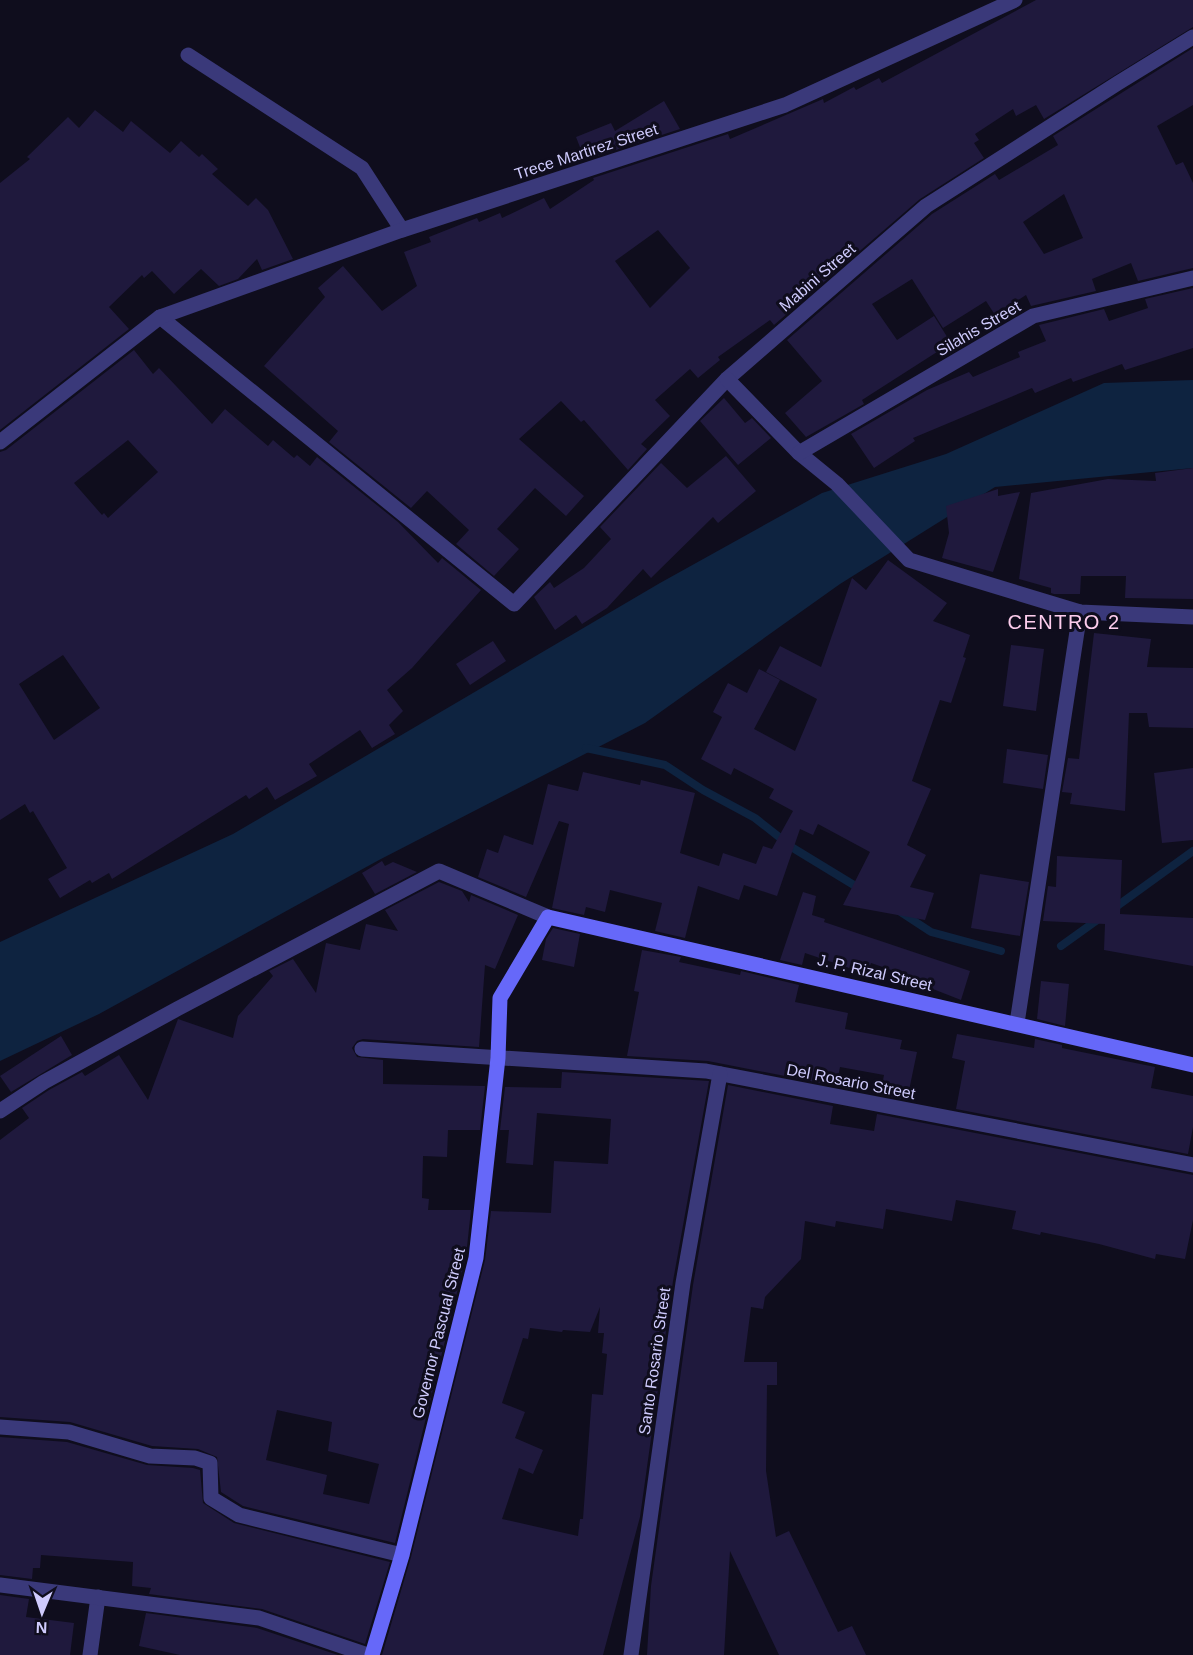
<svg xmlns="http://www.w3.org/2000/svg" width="1193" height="1655" font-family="Helvetica,sans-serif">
<rect width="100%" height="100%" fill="#0f0d1d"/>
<path fill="#0e2340" d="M 1193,380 L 1193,468 L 995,487 L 840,584 L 645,723 L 379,860 L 99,1014 L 0,1061 L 0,942 L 233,834 L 660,583 L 822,493 L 946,454 L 1104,383 Z"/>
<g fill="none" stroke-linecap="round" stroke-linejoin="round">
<g stroke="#0e2340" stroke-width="8">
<path d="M 586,748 L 665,765 L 703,790 L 755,818 L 793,848 L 862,890"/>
<path d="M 1113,909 L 1193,851"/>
<path d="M 899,911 L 931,932 L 1001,951"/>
<path d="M 1061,946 L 1100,918"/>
</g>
</g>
<g fill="#1f193d" fill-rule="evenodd">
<path d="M 1036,0 L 1193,0 L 1193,27 L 1044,119 L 1036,105 L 1016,116 L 1013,109 L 975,134 L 979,140 L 974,143 L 984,158 L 920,199 L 774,325 L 770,320 L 718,357 L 720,360 L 698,378 L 690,369 L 655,400 L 670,416 L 641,444 L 647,449 L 628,470 L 584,420 L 581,422 L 561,401 L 519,439 L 584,496 L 566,516 L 535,488 L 497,529 L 519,549 L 494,576 L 456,544 L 469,530 L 427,491 L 411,508 L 329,442 L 338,431 L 264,366 L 325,297 L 318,288 L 343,266 L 382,311 L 417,286 L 404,252 L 431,242 L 429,237 L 477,218 L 479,222 L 500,213 L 502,218 L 544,198 L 550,209 L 594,180 L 593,178 L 728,134 L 730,139 L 823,99 L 824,103 L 854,87 L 856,90 L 879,78 L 882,83 ZM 658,230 L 690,268 L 650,308 L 615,261 Z"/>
<path d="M 1193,48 L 1193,105 L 1157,126 L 1176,165 L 1183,162 L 1193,183 L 1193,268 L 1138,281 L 1131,263 L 1092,279 L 1096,291 L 1031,306 L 1026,295 L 995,315 L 986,301 L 943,328 L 912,279 L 872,304 L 897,340 L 934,316 L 951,343 L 862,400 L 864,404 L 806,437 L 785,413 L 822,381 L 787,340 L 932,214 L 995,174 L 999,180 L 1058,145 L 1053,136 ZM 1064,194 L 1083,238 L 1044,254 L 1023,222 Z"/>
<path d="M 664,101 L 680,129 L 585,160 L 576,137 L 611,123 L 615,131 Z"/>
<path d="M 95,110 L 123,132 L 131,121 L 170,153 L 181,141 L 199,157 L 202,154 L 218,169 L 212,174 L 248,206 L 256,198 L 268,210 L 293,259 L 262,270 L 257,259 L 238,279 L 219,286 L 201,269 L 174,294 L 152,271 L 144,278 L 142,275 L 109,307 L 129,329 L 0,430 L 0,183 L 30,159 L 27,157 L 68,117 L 79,128 Z"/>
<path d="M 1193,288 L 1193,348 L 1125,370 L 1122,364 L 1073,382 L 1071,378 L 1035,393 L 1032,388 L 913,438 L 915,441 L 874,468 L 851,434 L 927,390 L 969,372 L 973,377 L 1020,357 L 1018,352 L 1046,341 L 1039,325 L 1104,309 L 1109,321 L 1148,308 L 1145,299 Z"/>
<path d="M 134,350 L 153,374 L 159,368 L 212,424 L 225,409 L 268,446 L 273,440 L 294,458 L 297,455 L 310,466 L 317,457 L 398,522 L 438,563 L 442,558 L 481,590 L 412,668 L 387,690 L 403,711 L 389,725 L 395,734 L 372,748 L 360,730 L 309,764 L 317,776 L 275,800 L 267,787 L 249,799 L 246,795 L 112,879 L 109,873 L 92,883 L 90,880 L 60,898 L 48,879 L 67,868 L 33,811 L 30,813 L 25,804 L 0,820 L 0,452 L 6,450 ZM 128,440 L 158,472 L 108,518 L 104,513 L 102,515 L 74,483 ZM 63,655 L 100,708 L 54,740 L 19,684 Z"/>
<path d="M 724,398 L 745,423 L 752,418 L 771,438 L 738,465 L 700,421 Z"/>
<path d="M 726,456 L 756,491 L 718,523 L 713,517 L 651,578 L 643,569 L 607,608 L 582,624 L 576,615 L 555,630 L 534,597 L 550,582 L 554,588 L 584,568 L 611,539 L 600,527 L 661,463 L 687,488 Z"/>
<path d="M 1193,468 L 1193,599 L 1125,598 L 1126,576 L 1081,576 L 1080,594 L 1054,594 L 1051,593 L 1051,588 L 1019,579 L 1031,493 L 1108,479 L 1156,481 L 1155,473 Z"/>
<path d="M 998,489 L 998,496 L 1020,492 L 993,572 L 942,558 L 949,533 L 946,506 Z"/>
<path d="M 888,560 L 947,603 L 933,621 L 970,635 L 963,657 L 966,658 L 951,703 L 940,700 L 912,781 L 931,789 L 907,845 L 926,855 L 910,887 L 934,893 L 925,920 L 843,905 L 870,852 L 818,824 L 813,835 L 800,829 L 777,896 L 744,885 L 739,900 L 698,886 L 685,938 L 655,931 L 662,903 L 610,890 L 605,912 L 586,907 L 584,915 L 552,908 L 569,824 L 559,821 L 526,897 L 478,877 L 487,849 L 498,853 L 504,835 L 533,845 L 548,784 L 578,791 L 583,772 L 640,785 L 641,780 L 695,793 L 680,853 L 719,866 L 723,853 L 756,864 L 763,846 L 772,849 L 793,811 L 769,798 L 774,789 L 734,768 L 731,775 L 701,759 L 722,717 L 713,712 L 728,683 L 747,693 L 759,669 L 780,680 L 754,729 L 795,751 L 817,699 L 766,672 L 780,646 L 821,667 L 852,578 L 866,590 Z"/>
<path d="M 1094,633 L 1151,639 L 1147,667 L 1193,668 L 1193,728 L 1149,727 L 1147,713 L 1129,713 L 1125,811 L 1070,804 L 1072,793 L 1062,792 L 1068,758 L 1079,759 Z"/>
<path d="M 493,641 L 506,661 L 470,685 L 456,664 Z"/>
<path d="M 1011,645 L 1044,649 L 1036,711 L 1003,706 Z"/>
<path d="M 1007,749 L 1048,755 L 1043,789 L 1003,783 Z"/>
<path d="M 1193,768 L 1193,840 L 1162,843 L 1154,773 Z"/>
<path d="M 1057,856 L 1122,860 L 1120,914 L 1193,918 L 1193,966 L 1104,950 L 1105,924 L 1043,921 L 1048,886 L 1056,887 Z"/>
<path d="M 382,861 L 385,866 L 393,862 L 417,872 L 375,894 L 362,873 Z"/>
<path d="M 980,874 L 1029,882 L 1020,936 L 971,928 Z"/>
<path d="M 439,882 L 462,891 L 469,902 L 471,895 L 518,915 L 495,969 L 485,965 L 479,1047 L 363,1039 L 357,1041 L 352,1048 L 357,1057 L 383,1060 L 383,1084 L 485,1086 L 480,1130 L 448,1130 L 447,1157 L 423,1156 L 422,1198 L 429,1199 L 428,1210 L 471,1210 L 466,1256 L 395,1543 L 243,1506 L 221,1492 L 217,1457 L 198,1449 L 152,1446 L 70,1422 L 0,1417 L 0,1140 L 29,1118 L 22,1108 L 49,1090 L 82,1072 L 85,1076 L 119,1055 L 148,1100 L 178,1019 L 233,1038 L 238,1016 L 273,976 L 269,971 L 293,959 L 316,993 L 326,943 L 360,950 L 366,924 L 398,931 L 385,910 ZM 277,1410 L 332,1422 L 328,1451 L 379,1464 L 369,1504 L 323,1494 L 327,1475 L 266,1460 Z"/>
<path d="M 803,892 L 816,896 L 812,915 L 825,919 L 824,922 L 970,971 L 961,1000 L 910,980 L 912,977 L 871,963 L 867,974 L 805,953 L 802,965 L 780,960 Z"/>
<path d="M 553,928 L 580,934 L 574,967 L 542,960 L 546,939 Z"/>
<path d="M 642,950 L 681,957 L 679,962 L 740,975 L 741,971 L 799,985 L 795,1002 L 848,1013 L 845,1029 L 902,1040 L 900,1049 L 917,1052 L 907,1100 L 880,1095 L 884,1075 L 840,1067 L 836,1086 L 708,1061 L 627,1056 L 639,992 L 634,991 Z"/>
<path d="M 1041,981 L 1069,984 L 1065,1026 L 1037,1019 Z"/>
<path d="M 957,1034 L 1034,1048 L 1035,1039 L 1062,1045 L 1062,1048 L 1155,1067 L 1151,1088 L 1193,1096 L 1193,1127 L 1188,1154 L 956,1109 L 965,1061 L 952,1058 Z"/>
<path d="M 61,1036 L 72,1055 L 11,1092 L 0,1076 Z"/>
<path d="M 562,1072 L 709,1081 L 673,1281 L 640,1517 L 603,1655 L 382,1655 L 411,1557 L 485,1260 L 491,1211 L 551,1213 L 554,1161 L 608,1164 L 611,1119 L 537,1113 L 533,1165 L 506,1163 L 509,1130 L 500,1130 L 505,1087 L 561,1088 ZM 600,1307 L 598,1333 L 604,1333 L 602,1353 L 607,1354 L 603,1395 L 592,1394 L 583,1519 L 580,1519 L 578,1536 L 502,1519 L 519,1468 L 533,1474 L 543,1450 L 515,1438 L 525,1412 L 502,1403 L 523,1338 L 528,1339 L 530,1328 L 562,1332 L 563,1330 L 590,1332 Z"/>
<path d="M 728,1085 L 833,1106 L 830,1124 L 874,1131 L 877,1114 L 1193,1175 L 1193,1220 L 1185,1259 L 1156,1254 L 1155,1259 L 1099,1244 L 1041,1232 L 1040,1235 L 1012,1229 L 1016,1211 L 956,1200 L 952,1221 L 886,1209 L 883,1229 L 836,1221 L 835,1227 L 805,1221 L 801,1259 L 765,1297 L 763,1309 L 751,1307 L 744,1362 L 777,1362 L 777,1385 L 767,1385 L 766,1471 L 776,1537 L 789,1531 L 838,1632 L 852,1626 L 866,1655 L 779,1655 L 730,1551 L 724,1655 L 647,1655 L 651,1586 L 693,1285 Z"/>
<path d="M 0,1437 L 67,1442 L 147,1465 L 193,1468 L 200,1470 L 203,1503 L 234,1523 L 390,1562 L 365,1644 L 262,1609 L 149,1594 L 151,1588 L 132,1586 L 133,1562 L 41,1555 L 40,1568 L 33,1568 L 32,1579 L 0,1575 Z"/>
<path d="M 0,1595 L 29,1599 L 26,1617 L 74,1623 L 70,1655 L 0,1655 Z"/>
<path d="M 146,1613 L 257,1628 L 338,1655 L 180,1655 L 139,1646 Z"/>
</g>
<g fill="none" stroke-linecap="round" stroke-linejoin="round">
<g stroke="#3a397a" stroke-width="15">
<path d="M 188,55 L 362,168 L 402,230"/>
<path d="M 90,1655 L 98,1597"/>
</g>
<g stroke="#3a397a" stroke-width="15">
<path d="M 160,317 L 514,604 L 727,379 L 926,206 L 1118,83 L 1193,37"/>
<path d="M 727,379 L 799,453 L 837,484 L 909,560 L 1080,612 L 1193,617"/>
<path d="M 0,442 L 160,317 L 402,230 L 785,105 L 1015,0"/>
<path d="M 799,453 L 1033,316 L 1193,278"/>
<path d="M 1017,1023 L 1080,612"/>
<path d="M 362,1049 L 706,1071 L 1193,1165"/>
<path d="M 0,1111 L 44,1082 L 177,1009 L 439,871 L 548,917"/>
<path d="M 0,1427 L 69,1432 L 150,1456 L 195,1458 L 210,1463 L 211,1498 L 239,1515 L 402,1555"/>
<path d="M 0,1585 L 259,1618 L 368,1655"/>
<path d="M 631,1655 L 683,1283 L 720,1074"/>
</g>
<path stroke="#6668f9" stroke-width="15" d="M 372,1655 L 402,1555 L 476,1258 L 498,1058 L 500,998 L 548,917 L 1193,1065"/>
</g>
<g text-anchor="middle" stroke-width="6" stroke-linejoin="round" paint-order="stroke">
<g font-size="16" fill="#cfcbfd" stroke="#0f0d1d">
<text transform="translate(586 151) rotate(-18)" y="6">Trece Martirez Street</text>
<text transform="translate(817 277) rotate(-41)" y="6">Mabini Street</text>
<text transform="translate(978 328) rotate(-30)" y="6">Silahis Street</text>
<text transform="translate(875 972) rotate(13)" y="6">J. P. Rizal Street</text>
<text transform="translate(851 1081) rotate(11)" y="6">Del Rosario Street</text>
<text transform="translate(438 1333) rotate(-76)" y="6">Governor Pascual Street</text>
<text transform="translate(654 1361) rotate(-82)" y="6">Santo Rosario Street</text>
</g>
<g font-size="20" letter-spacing="1.5" fill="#fdcded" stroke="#0f0d1d">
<text x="1064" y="629">CENTRO 2</text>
</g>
</g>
<g transform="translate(42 1613) rotate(182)" stroke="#0f0d1d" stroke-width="4.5" paint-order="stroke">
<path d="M0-4.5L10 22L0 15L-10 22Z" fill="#cfcbfd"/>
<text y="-9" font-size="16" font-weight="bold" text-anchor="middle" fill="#cfcbfd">N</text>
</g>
</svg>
